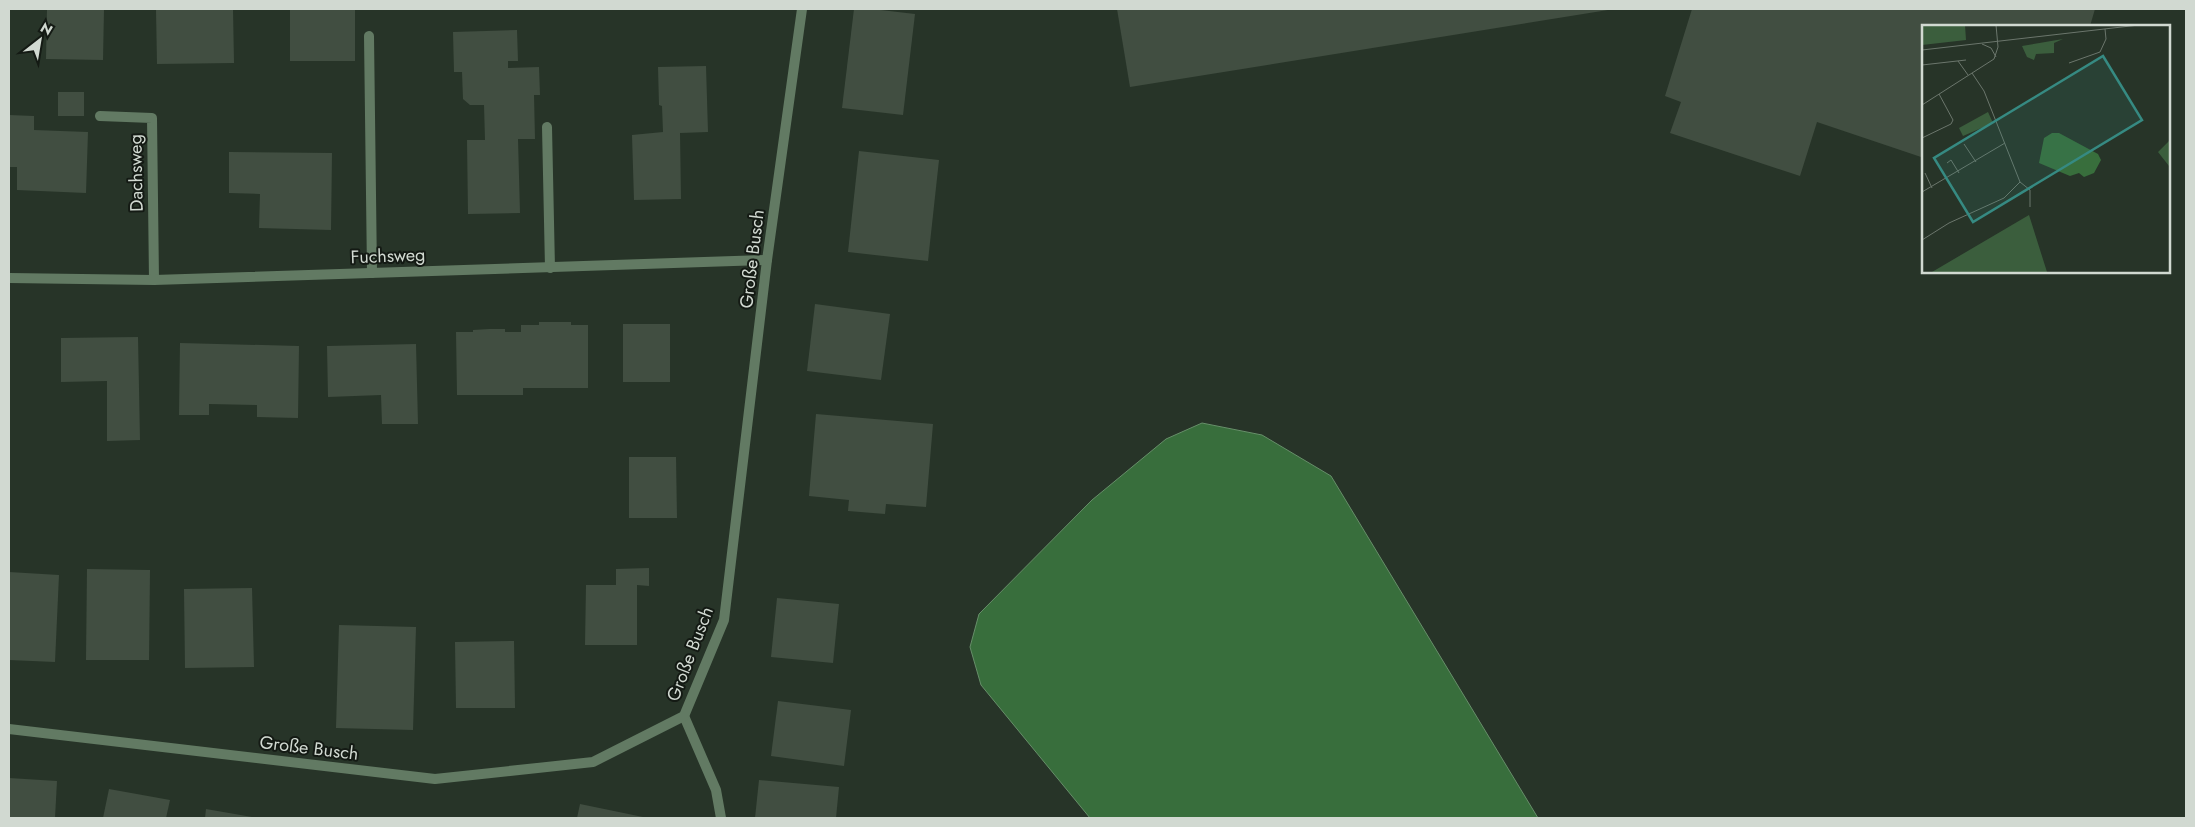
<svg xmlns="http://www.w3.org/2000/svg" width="2195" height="827" font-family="Jost,sans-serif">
<rect width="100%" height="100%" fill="#273428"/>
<path fill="#386e3c" stroke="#668e69" d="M 1202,423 L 1262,435 L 1331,476 L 1538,818 L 1090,818 L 981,685 L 970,647 L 979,614 L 1092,500 L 1166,439 Z"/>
<g fill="#414e41">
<path d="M 47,9 L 104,9 L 103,60 L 46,59 Z"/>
<path d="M 156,9 L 233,9 L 234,63 L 157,64 Z"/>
<rect x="290" y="9" width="65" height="52"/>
<path d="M 854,9 L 872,9 L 915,14 L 903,115 L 842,108 Z"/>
<path d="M 1117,9 L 1608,9 L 1608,10 L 1130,87 Z"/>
<path d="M 1692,9 L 2095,9 L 2090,26 L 1924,26 L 1924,158 L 1817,122 L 1800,176 L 1670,133 L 1681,102 L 1665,96 Z"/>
<path d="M 517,30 L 518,61 L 508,61 L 508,68 L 539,67 L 540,95 L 534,95 L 535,139 L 518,139 L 520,213 L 468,214 L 467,140 L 485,140 L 484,105 L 470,105 L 463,99 L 462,72 L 454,72 L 453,32 Z"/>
<path d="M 706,66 L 708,132 L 680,133 L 681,199 L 634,200 L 632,135 L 663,132 L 662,106 L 659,105 L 658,67 Z"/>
<rect x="58" y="92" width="26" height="24"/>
<path d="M 9,115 L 34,116 L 34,130 L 88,132 L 86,193 L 17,190 L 17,167 L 9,167 Z"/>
<path d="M 859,151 L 939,160 L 928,261 L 848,252 Z"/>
<path d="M 229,152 L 332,153 L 331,230 L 259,228 L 260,194 L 229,193 Z"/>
<path d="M 815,304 L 890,314 L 881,380 L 807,371 Z"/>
<path d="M 539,322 L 571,322 L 571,325 L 588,325 L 588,388 L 523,388 L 523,395 L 457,395 L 456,332 L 473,332 L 473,330 L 489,329 L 505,329 L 505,332 L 521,332 L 521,325 L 539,325 Z"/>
<rect x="623" y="324" width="47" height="58"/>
<path d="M 138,337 L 140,440 L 107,441 L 107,381 L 61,382 L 61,338 Z"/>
<path d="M 180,343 L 299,346 L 298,418 L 257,417 L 257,405 L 209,404 L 209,415 L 179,415 Z"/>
<path d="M 416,344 L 418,424 L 382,424 L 381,395 L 328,397 L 327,346 Z"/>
<path d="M 816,414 L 933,424 L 926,507 L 886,504 L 885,514 L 848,511 L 849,500 L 809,496 Z"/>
<path d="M 629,457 L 676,457 L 677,518 L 629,518 Z"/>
<path d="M 649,568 L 649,586 L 637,585 L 637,645 L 585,645 L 586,585 L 616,585 L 616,569 Z"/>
<path d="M 87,569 L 150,570 L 149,660 L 86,660 Z"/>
<path d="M 9,572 L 59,575 L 55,662 L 9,660 Z"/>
<path d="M 252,588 L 254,667 L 185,668 L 184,589 Z"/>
<path d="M 777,598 L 839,604 L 833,663 L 771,657 Z"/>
<path d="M 339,625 L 416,627 L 413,730 L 336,728 Z"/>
<path d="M 514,641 L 515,708 L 456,708 L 455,642 Z"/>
<path d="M 778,701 L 851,710 L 844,766 L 771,756 Z"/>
<path d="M 9,778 L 57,781 L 55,818 L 9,818 Z"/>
<path d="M 759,780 L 839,787 L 836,818 L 755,818 Z"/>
<path d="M 109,789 L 170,800 L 166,818 L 103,818 Z"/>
<path d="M 580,804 L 643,817 L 643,818 L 577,818 Z"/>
<path d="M 206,809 L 252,817 L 252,818 L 205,818 Z"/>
</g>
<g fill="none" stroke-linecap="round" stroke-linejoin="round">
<g stroke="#627a63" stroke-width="10">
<path d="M 369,36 L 372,273"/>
<path d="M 547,127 L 550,268"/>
<path d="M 684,716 L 716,790 L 721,818"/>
</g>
<g stroke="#627a63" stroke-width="10">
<path d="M 100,116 L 152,118 L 154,280"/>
<path d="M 9,278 L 154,280 L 767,260"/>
<path d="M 9,729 L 435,779 L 593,762 L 684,716 L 724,620 L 767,260 L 802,9"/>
</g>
</g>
<g text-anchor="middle" stroke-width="4" stroke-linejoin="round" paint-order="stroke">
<g font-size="18" fill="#d1d9d1" stroke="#141a14">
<text transform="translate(136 173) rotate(-91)" y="6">Dachsweg</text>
<text transform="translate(388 256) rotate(-2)" y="6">Fuchsweg</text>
<text transform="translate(752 259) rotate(-83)" y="6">Große Busch</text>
<text transform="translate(690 654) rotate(-69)" y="6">Große Busch</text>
<text transform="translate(309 748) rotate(7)" y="6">Große Busch</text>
</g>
</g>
<g transform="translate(1922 25)">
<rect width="248" height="248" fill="#273428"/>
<path d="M 0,0 L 43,0 L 44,15 L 0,20 ZM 141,14 L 132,18 L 132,28 L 114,29 L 112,35 L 105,32 L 100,21 ZM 66,87 L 71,98 L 41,111 L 37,103 ZM 247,116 L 247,141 L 236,127 ZM 107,190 L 125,247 L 10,247 Z" fill="#3b5e3d"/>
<path d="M 130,108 L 137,108 L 176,129 L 179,135 L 172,148 L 162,152 L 157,148 L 148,151 L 117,138 L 122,113 Z" fill="#386e3c"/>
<path fill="none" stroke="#6b766c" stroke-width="1" d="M 60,19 L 69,23 L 74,32M 0,25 L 217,0M 36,36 L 46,50M 147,38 L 178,27 L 184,14 L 183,4M 0,40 L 44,35M 0,80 L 72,34 L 76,22 L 74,0M 0,113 L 29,99 L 31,95 L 17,69M 42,119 L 54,137M 25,138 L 29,135 L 37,148M 3,148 L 10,163M 98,157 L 108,165 L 108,182M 0,167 L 83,118M 0,215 L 27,198 L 82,173 L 98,157 L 62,66 L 50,48"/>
<path fill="#368a82" fill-opacity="0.15" stroke="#368a82" stroke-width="2.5" d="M 181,31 L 220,95 L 51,197 L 12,133 Z"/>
<rect width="248" height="248" fill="none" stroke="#d1d9d1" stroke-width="2.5"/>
</g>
<rect width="2195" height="827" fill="none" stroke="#d1d9d1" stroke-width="20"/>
<g transform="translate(40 40) rotate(31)" stroke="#141a14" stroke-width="4" paint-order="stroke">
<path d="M0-4L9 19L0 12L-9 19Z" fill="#d1d9d1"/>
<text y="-8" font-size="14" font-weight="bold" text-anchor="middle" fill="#d1d9d1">N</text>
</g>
</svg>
